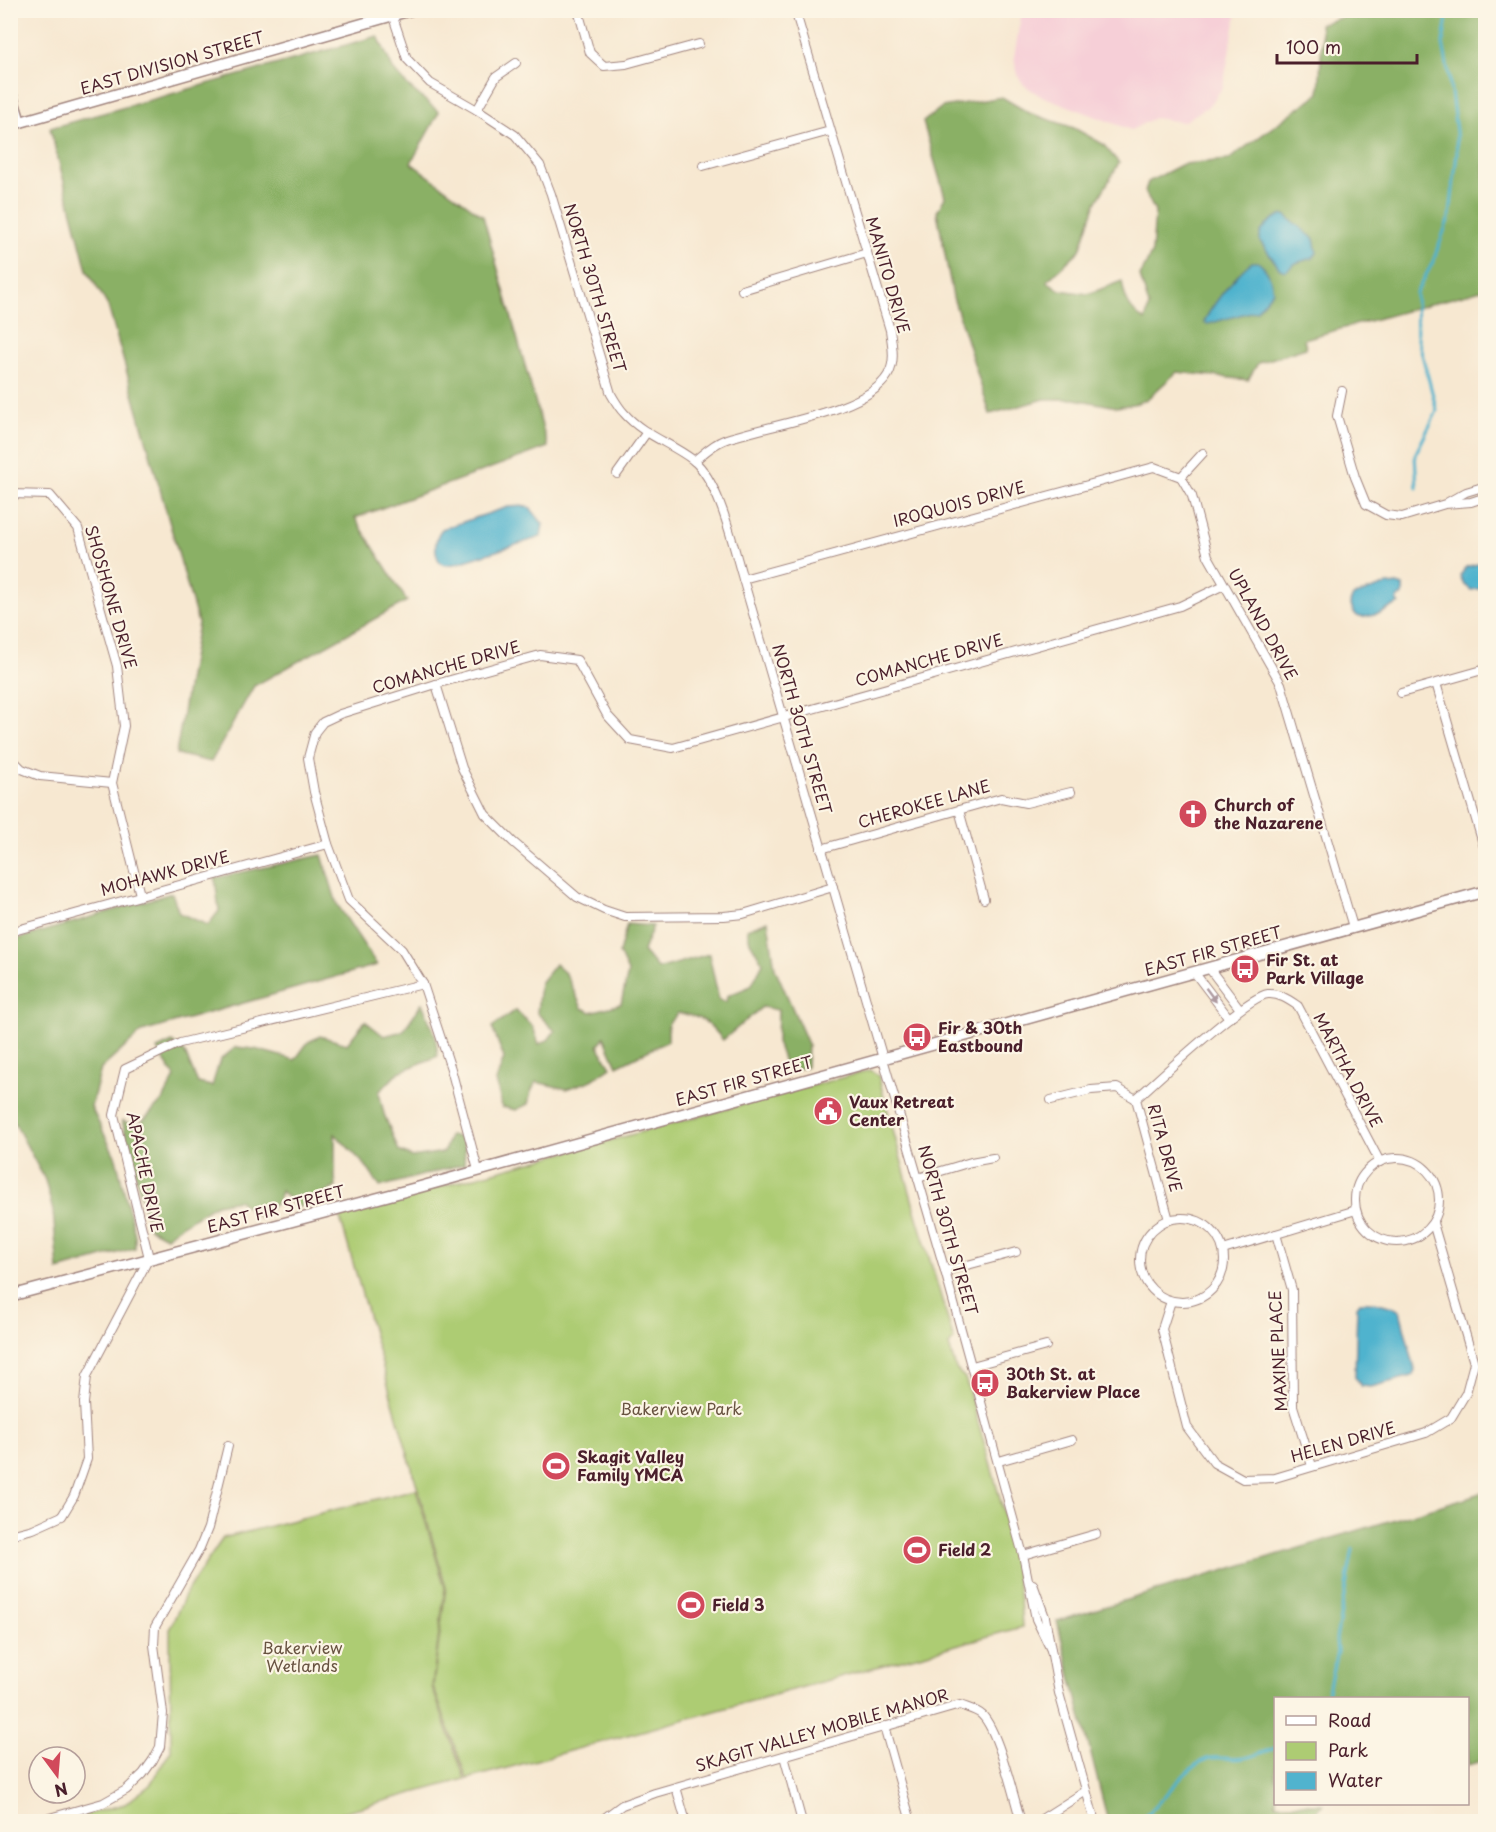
<svg xmlns="http://www.w3.org/2000/svg" width="1496" height="1832" font-family="'Playpen Sans',sans-serif">
<rect width="100%" height="100%" fill="#fcf5e5"/>
<filter id="ink" filterUnits="userSpaceOnUse"><feTurbulence type="fractalNoise" baseFrequency=".0167" numOctaves="2"/><feDisplacementMap in="SourceGraphic" scale="12" xChannelSelector="R" yChannelSelector="G"/><feConvolveMatrix kernelMatrix="1 2 1 2 8 2 1 2 1" color-interpolation-filters="sRGB"/></filter>
<filter id="wash" filterUnits="userSpaceOnUse"><feTurbulence type="fractalNoise" baseFrequency=".008" numOctaves="4" result="noise"/><feDisplacementMap in="SourceGraphic" scale="24" xChannelSelector="R" yChannelSelector="G"/><feGaussianBlur stdDeviation="1.35" result="paint"/><feColorMatrix in="noise" values="0 0 0 0 0 0 0 0 0 0 0 0 0 0 0 0 0 1.4 0 .05"/><feComposite in="paint" operator="in"/></filter>
<g filter="url(#wash)">
<rect width="100%" height="100%" fill="#f7e8d1"/>
<path fill="#f6cfd7" d="M 1022,11 L 1022,10 L 1237,11 L 1223,87 L 1209,106 L 1183,122 L 1154,118 L 1131,130 L 1039,95 L 1024,85 L 1017,75 L 1014,57 Z"/>
<g fill="#adcc73" stroke="#7c764f" stroke-width="1.5">
<path d="M 870,1070 L 878,1075 L 916,1214 L 954,1340 L 949,1346 L 956,1369 L 965,1378 C 988,1458 1018,1543 1022,1627 L 467,1779 L 433,1686 L 446,1587 L 339,1214 Z"/>
<path d="M 416,1489 L 445,1588 L 432,1687 L 465,1779 L 310,1821 L 62,1821 L 125,1804 L 150,1785 L 171,1750 L 170,1628 L 188,1589 L 223,1538 Z"/>
</g>
<g fill="#8ab065" stroke="#6a6848" stroke-width="1.5">
<path d="M 1362,11 L 1485,11 L 1485,289 L 1304,339 L 1306,348 L 1258,363 L 1248,380 L 1177,372 L 1147,399 L 1138,403 L 1117,407 L 1075,399 L 1045,399 L 990,414 L 953,297 L 937,212 L 945,197 L 923,122 L 942,107 L 1002,97 L 1029,113 L 1074,128 L 1103,144 L 1119,163 L 1095,205 L 1080,250 L 1047,281 L 1060,290 L 1088,294 L 1122,281 C 1125,301 1129,309 1145,321 L 1149,306 L 1140,276 L 1152,252 L 1155,212 L 1145,191 L 1148,182 L 1183,164 L 1228,160 L 1319,93 L 1322,41 L 1320,24 Z"/>
<path d="M 378,36 L 393,69 L 408,86 L 439,112 L 411,163 L 483,216 L 548,447 L 355,518 L 407,601 L 254,686 L 211,762 L 176,754 L 198,623 L 108,306 L 87,270 L 50,128 Z"/>
<path d="M 322,855 L 337,904 L 377,965 L 142,1032 L 101,1069 L 91,1107 L 116,1158 L 135,1235 L 135,1248 L 58,1270 L 53,1211 L 45,1180 L 11,1116 L 11,941 L 172,893 L 179,913 L 208,925 L 219,911 L 215,878 Z"/>
<path d="M 768,921 L 775,968 L 808,1044 L 807,1067 L 787,1071 L 777,1042 L 778,1010 L 762,1007 L 723,1040 C 707,1020 702,1017 678,1013 L 668,1024 L 668,1041 L 617,1066 L 604,1037 L 598,1046 L 611,1067 L 592,1080 L 567,1089 L 536,1082 L 531,1092 L 528,1104 L 516,1110 L 502,1107 L 496,1081 L 504,1058 L 492,1027 L 516,1010 L 533,1027 L 539,1044 L 548,1040 L 555,1031 L 537,1013 L 540,983 L 555,964 L 566,974 L 582,1008 L 591,1012 L 621,1004 L 628,972 L 619,953 L 627,924 L 653,926 L 643,951 L 658,969 L 709,954 L 719,1000 L 726,1002 L 727,996 L 751,986 L 763,963 L 750,942 L 747,929 Z"/>
<path d="M 422,1003 L 435,1035 L 438,1056 L 399,1072 L 379,1092 L 384,1114 L 399,1151 L 412,1157 L 444,1152 L 450,1135 L 461,1138 L 465,1148 L 464,1164 L 380,1187 L 366,1166 L 335,1134 L 335,1177 L 336,1187 L 297,1208 L 281,1191 L 278,1201 L 260,1218 L 238,1200 L 216,1204 L 182,1225 L 166,1237 L 149,1228 L 122,1120 L 137,1127 L 163,1100 L 175,1077 L 157,1049 L 172,1042 L 184,1051 L 198,1083 L 212,1086 L 220,1060 L 236,1047 L 255,1049 L 295,1060 L 308,1042 L 320,1036 L 347,1044 L 365,1021 L 384,1036 L 403,1031 Z"/>
<path d="M 1485,1492 L 1485,1760 L 1468,1765 L 1468,1698 L 1276,1698 L 1276,1804 L 1323,1804 L 1310,1821 L 1108,1821 L 1057,1621 Z"/>
</g>
<g fill="#50b3ce" stroke="#4d697c" stroke-width="1.5">
<path d="M 1285,215 L 1314,239 L 1317,253 L 1312,258 L 1296,263 L 1286,271 L 1280,269 L 1260,241 L 1260,233 C 1267,224 1273,216 1285,215 Z"/>
<path d="M 1252,262 L 1258,262 C 1268,270 1271,278 1273,291 L 1257,310 L 1208,324 L 1204,323 C 1209,308 1239,271 1252,262 Z"/>
<path d="M 526,506 L 531,509 L 543,524 L 541,537 L 455,564 L 445,565 L 440,563 C 434,552 434,538 442,529 L 508,507 Z"/>
<path d="M 1485,562 L 1485,588 L 1471,590 L 1464,584 L 1460,576 L 1466,567 Z"/>
<path d="M 1397,584 L 1403,586 L 1403,595 L 1398,598 L 1397,601 L 1399,603 L 1382,613 L 1365,617 C 1355,619 1353,610 1350,603 L 1353,596 L 1382,586 Z"/>
<path d="M 1360,1302 C 1372,1301 1389,1304 1400,1311 L 1415,1370 L 1412,1376 L 1371,1387 L 1361,1386 L 1355,1377 L 1357,1306 Z"/>
</g>
<g fill="none" stroke-linecap="round" stroke-linejoin="round">
<g stroke="#50b3ce" stroke-width="3">
<path d="M 1417,488 L 1415,455 L 1437,411 L 1417,335 L 1416,293 L 1432,264 L 1450,215 L 1457,153 L 1456,131 L 1449,76 L 1443,43 L 1448,10"/>
<path d="M 1326,1698 L 1337,1652 L 1336,1639 L 1353,1549"/>
<path d="M 1139,1822 C 1161,1804 1183,1768 1207,1759 C 1219,1755 1233,1761 1244,1758 C 1255,1756 1265,1751 1276,1748"/>
</g>
</g>
</g>
<g filter="url(#ink)">
<g fill="none" stroke-linecap="round" stroke-linejoin="round">
<g stroke="#a0847e" stroke-width="10">
<g id="minor">
<path d="M 578,10 L 590,53 L 604,66 L 626,64 L 699,44"/>
<path d="M 391,11 L 407,59 L 430,83 L 477,110 L 515,135 L 540,165 L 551,194 L 611,394 C 615,401 619,408 624,413 C 643,435 671,443 693,460 C 720,482 733,546 743,579 L 945,1271 L 1023,1555 L 1036,1619 L 1051,1650"/>
<path d="M 477,110 L 496,77 L 516,63"/>
<path d="M 703,166 L 830,131"/>
<path d="M 742,290 L 867,253"/>
<path d="M 1342,391 L 1337,416 L 1355,477 L 1366,504 L 1386,515 L 1402,517 L 1445,504 L 1471,502 L 1486,497"/>
<path d="M 694,461 C 703,454 713,444 724,440 C 765,425 866,413 888,375 C 896,361 892,345 890,330 L 795,10"/>
<path d="M 617,474 L 647,432"/>
<path d="M 1181,477 L 1192,496 L 1208,556 L 1281,684 L 1353,927"/>
<path d="M 1181,477 L 1203,453"/>
<path d="M 10,494 L 50,495 L 78,528 L 117,666 L 124,726 L 112,783 L 140,895"/>
<path d="M 1448,502 L 1466,492 L 1486,486"/>
<path d="M 743,579 L 1154,467 L 1181,477"/>
<path d="M 1436,683 L 1486,854"/>
<path d="M 436,684 L 462,768 L 485,814 L 513,842 L 577,897 L 604,910 L 625,917 L 724,916 L 743,914 L 833,887"/>
<path d="M 1401,693 L 1486,669"/>
<path d="M 10,757 L 22,769 L 40,776 L 112,783"/>
<path d="M 959,810 L 984,899"/>
<path d="M 821,849 L 1001,798 L 1026,803 L 1071,792"/>
<path d="M 10,932 L 328,844"/>
<path d="M 1209,968 L 1240,1009"/>
<path d="M 1194,972 L 1229,1018"/>
<path d="M 1051,1100 L 1091,1090 L 1117,1088 L 1136,1099"/>
<circle cx="1397" cy="1200" r="42"/>
<path d="M 478,1170 L 451,1069 L 423,984 L 402,950 L 349,900 L 328,844 L 314,792 L 308,758 L 315,732 L 323,722 L 340,714 L 436,684 L 540,655 L 577,660 L 607,715 L 630,740 L 673,748 L 1180,606 L 1224,585"/>
<path d="M 918,1178 L 971,1162 L 993,1158"/>
<circle cx="1182" cy="1260" r="42"/>
<path d="M 1169,1220 L 1136,1099 C 1157,1080 1247,996 1268,994 C 1279,993 1289,1000 1298,1006 L 1380,1162"/>
<path d="M 1276,1234 L 1292,1290 L 1293,1406 L 1312,1466"/>
<path d="M 1223,1250 L 1356,1210"/>
<path d="M 945,1271 L 1016,1252"/>
<path d="M 1171,1301 L 1162,1329 L 1187,1427 L 1214,1463 L 1243,1479 L 1275,1478 L 1426,1433 L 1451,1418 L 1466,1393 L 1474,1363 L 1433,1223"/>
<path d="M 972,1366 L 1046,1346"/>
<path d="M 999,1461 L 1072,1440"/>
<path d="M 10,1535 L 33,1529 L 62,1516 L 74,1496 L 87,1459 L 84,1403 L 87,1376 L 149,1258 L 114,1115 L 125,1069 L 180,1043 L 423,984"/>
<path d="M 1023,1555 L 1096,1534"/>
<path d="M 1033,1584 L 1045,1617 L 1059,1693 L 1095,1822"/>
<path d="M 884,1726 L 911,1822"/>
<path d="M 784,1756 L 802,1822"/>
<path d="M 676,1787 L 686,1822"/>
<path d="M 35,1822 L 103,1803 L 126,1790 L 143,1774 L 153,1760 L 160,1747 L 163,1713 L 154,1645 L 155,1627 L 199,1550 L 208,1528 L 228,1446"/>
<path d="M 599,1822 L 622,1805 L 655,1793 L 960,1705 C 967,1708 977,1710 982,1715 C 998,1730 1014,1798 1021,1822"/>
<path d="M 1037,1822 L 1086,1791"/>
</g>
</g>
<g stroke="#a0847e" stroke-width="13">
<g id="tertiary">
<path d="M 10,90 L 20,122"/>
<path d="M 10,125 L 411,10"/>
<path d="M 10,1296 L 420,1187 L 1486,891"/>
</g>
</g>
<use href="#minor" stroke="#fff" stroke-width="8"/>
<use href="#tertiary" stroke="#fff" stroke-width="10"/>
</g>
<defs><path id="oneway-solid" d="M-6-.8H1V-3.2L6.5 0L1 3.2V.8H-6Z" transform="scale(1.5)"/></defs>
<use fill="#ae9aa0" href="#oneway-solid" transform="translate(1211 995) rotate(53)"/>
</g>
<defs>
<g id="church-disc" transform="scale(1.5)"><circle r="9.5" fill="#d1495b" stroke="#fcf5e5"/><path d="M-1.2-6h2.4v3.5h3.3v2.4h-3.3V6h-2.4V-.1h-3.3v-2.4h3.3Z" fill="#fff"/></g>
<g id="bus-disc" transform="scale(1.5)"><circle r="9.5" fill="#d1495b" stroke="#fcf5e5"/><path d="M-5-6H5V4H4V6H2V4H-2V6H-4V4H-5ZM-3.5-4V0h7V-4ZM-3.5 1.2v1.5H-2V1.2ZM2 1.2v1.5H3.5V1.2Z" fill="#fff"/></g>
<g id="civic-disc" transform="scale(1.5)"><circle r="9.5" fill="#d1495b" stroke="#fcf5e5"/><path d="M-.6-6.5H3V-4.5H.6V-3L4-1V1h2V6H-6V1h2V-1L-.6-3ZM-1.2 2.5V6h2.4V2.5Z" fill="#fff"/></g>
<g id="stadium-disc" transform="scale(1.5)"><circle r="9.5" fill="#d1495b" stroke="#fcf5e5"/><path d="M0-5a6.5 5 0 1 0 0 10a6.5 5 0 1 0 0-10ZM-3.5-1.8h7v3.6h-7Z" fill="#fff"/></g>
</defs>
<g fill-rule="evenodd">
<use href="#church-disc" x="1193" y="814"/>
<use href="#bus-disc" x="1245" y="969"/>
<use href="#bus-disc" x="917" y="1037"/>
<use href="#civic-disc" x="828" y="1111"/>
<use href="#bus-disc" x="985" y="1383"/>
<use href="#stadium-disc" x="556" y="1466"/>
<use href="#stadium-disc" x="917" y="1550"/>
<use href="#stadium-disc" x="691" y="1605"/>
</g>
<g text-anchor="middle" stroke-width="4.5" stroke-linejoin="round" paint-order="stroke">
<g font-size="16" fill="#4a1f2b" stroke="#fcf5e5">
<text transform="translate(172 63) rotate(-16)" y="6">EAST DIVISION STREET</text>
<text transform="translate(888 275) rotate(74)" y="6">MANITO DRIVE</text>
<text transform="translate(595 288) rotate(73)" y="6">NORTH 30TH STREET</text>
<text transform="translate(959 504) rotate(-15)" y="6">IROQUOIS DRIVE</text>
<text transform="translate(111 597) rotate(74)" y="6">SHOSHONE DRIVE</text>
<text transform="translate(1263 624) rotate(61)" y="6">UPLAND DRIVE</text>
<text transform="translate(929 660) rotate(-16)" y="6">COMANCHE DRIVE</text>
<text transform="translate(446 667) rotate(-16)" y="6">COMANCHE DRIVE</text>
<text transform="translate(802 729) rotate(74)" y="6">NORTH 30TH STREET</text>
<text transform="translate(924 804) rotate(-16)" y="6">CHEROKEE LANE</text>
<text transform="translate(165 873) rotate(-15)" y="6">MOHAWK DRIVE</text>
<text transform="translate(1213 951) rotate(-16)" y="6">EAST FIR STREET</text>
<text transform="translate(1348 1070) rotate(62)" y="6">MARTHA DRIVE</text>
<text transform="translate(744 1081) rotate(-16)" y="6">EAST FIR STREET</text>
<text transform="translate(1165 1148) rotate(75)" y="6">RITA DRIVE</text>
<text transform="translate(145 1172) rotate(78)" y="6">APACHE DRIVE</text>
<text transform="translate(276 1209) rotate(-15)" y="6">EAST FIR STREET</text>
<text transform="translate(948 1230) rotate(74)" y="6">NORTH 30TH STREET</text>
<text transform="translate(1278 1351) rotate(-93)" y="6">MAXINE PLACE</text>
<text transform="translate(1343 1442) rotate(-16)" y="6">HELEN DRIVE</text>
<text transform="translate(822 1730) rotate(-16)" y="6">SKAGIT VALLEY MOBILE MANOR</text>
</g>
<g font-size="16" font-weight="bold" fill="#4a1f2b" stroke="#fcf5e5" text-anchor="start">
<text x="1214" y="811">Church of<tspan x="1214" dy="18">the Nazarene</tspan></text>
<text x="1266" y="966">Fir St. at<tspan x="1266" dy="18">Park Village</tspan></text>
<text x="938" y="1034">Fir &amp; 30th<tspan x="938" dy="18">Eastbound</tspan></text>
<text x="849" y="1108">Vaux Retreat<tspan x="849" dy="18">Center</tspan></text>
<text x="1006" y="1380">30th St. at<tspan x="1006" dy="18">Bakerview Place</tspan></text>
<text x="577" y="1463">Skagit Valley<tspan x="577" dy="18">Family YMCA</tspan></text>
<text x="938" y="1556">Field 2</text>
<text x="712" y="1611">Field 3</text>
</g>
<g font-size="16" fill="#685341" stroke="#fcf5e5">
<text x="681" y="1415">Bakerview Park</text>
<text x="302" y="1654">Bakerview<tspan x="302" dy="18">Wetlands</tspan></text>
</g>
</g>
<rect width="1496" height="1832" fill="none" stroke="#fcf5e5" stroke-width="36"/>
<rect x="1274" y="1697" width="195" height="108" fill="#fcf5e5" stroke="#b59f9b" stroke-width="1.5"/>
<rect x="1286" y="1716" width="30" height="9" fill="#ffffff" stroke="#b59f9b" stroke-width="1.5"/>
<text x="1328" y="1727" font-size="18" fill="#4a1f2b">Road</text>
<rect x="1286" y="1742" width="30" height="18" fill="#adcc73" stroke="#b59f9b" stroke-width="1.5"/>
<text x="1328" y="1757" font-size="18" fill="#4a1f2b">Park</text>
<rect x="1286" y="1772" width="30" height="18" fill="#50b3ce" stroke="#b59f9b" stroke-width="1.5"/>
<text x="1328" y="1787" font-size="18" fill="#4a1f2b">Water</text>
<g transform="translate(57 1775) rotate(164)"><circle r="28" fill="#fcf5e5" stroke="#b59f9b" stroke-width="1.5"/>
<path d="M0-4.5L10 22L0 15L-10 22Z" fill="#d1495b"/>
<text y="-9" font-size="16" font-weight="bold" text-anchor="middle" fill="#4a1f2b">N</text>
</g>
<path d="M1277 54v9h140v-9" fill="none" stroke="#4a1f2b" stroke-width="3"/>
<text x="1286" y="54" font-size="18" fill="#4a1f2b" stroke="#fcf5e5" stroke-width="4.5" paint-order="stroke">100 m</text>
</svg>
